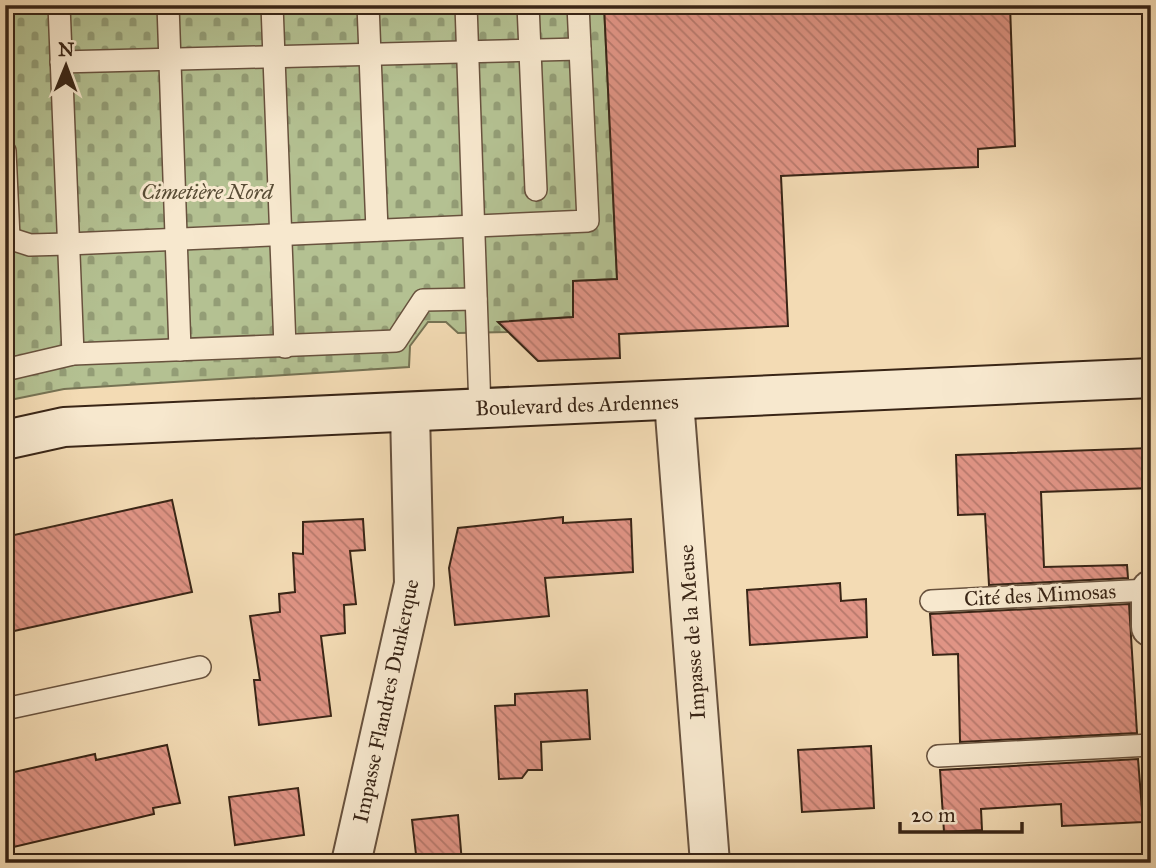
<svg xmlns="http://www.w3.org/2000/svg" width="1156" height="868" font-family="'IM FELL Great Primer',serif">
<defs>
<pattern id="cemetery-stones" width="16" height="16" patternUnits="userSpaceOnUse" patternTransform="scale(1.75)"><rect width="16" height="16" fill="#b4c192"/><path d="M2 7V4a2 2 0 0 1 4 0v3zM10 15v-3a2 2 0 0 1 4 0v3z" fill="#939d76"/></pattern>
<pattern id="building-back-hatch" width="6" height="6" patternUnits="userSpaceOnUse" patternTransform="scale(1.75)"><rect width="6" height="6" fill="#e09485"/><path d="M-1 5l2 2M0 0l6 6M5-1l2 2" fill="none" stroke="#b7796c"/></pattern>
</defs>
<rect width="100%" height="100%" fill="#f3dbb4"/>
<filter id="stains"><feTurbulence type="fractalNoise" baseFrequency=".00286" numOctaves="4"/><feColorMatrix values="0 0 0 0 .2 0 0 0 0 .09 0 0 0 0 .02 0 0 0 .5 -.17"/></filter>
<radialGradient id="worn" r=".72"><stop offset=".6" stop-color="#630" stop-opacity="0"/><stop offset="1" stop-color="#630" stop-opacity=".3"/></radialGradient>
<path fill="url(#cemetery-stones)" stroke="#767354" stroke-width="2" d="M 5,5 L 604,5 L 617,279 L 574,281 L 573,317 L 521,320 L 509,332 L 458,333 L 446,322 L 428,322 L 410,346 L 409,367 L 64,389 L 5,401 Z"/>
<g fill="url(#building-back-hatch)" stroke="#392516" stroke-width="2">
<path d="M 604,5 L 1010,5 L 1015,146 L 978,149 L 978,167 L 781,176 L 788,326 L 619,334 L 620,358 L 538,361 L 498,322 L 573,317 L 573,281 L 617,279 Z"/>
<path d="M 1151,448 L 1151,488 L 1041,492 L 1044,567 L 1127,565 L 1128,578 L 989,585 L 985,514 L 958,515 L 956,455 Z"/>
<path d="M 172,500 L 192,592 L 5,633 L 5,537 Z"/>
<path d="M 563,517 L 563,523 L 631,519 L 633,572 L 545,578 L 549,616 L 455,625 L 449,568 L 458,528 Z"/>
<path d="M 363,519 L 365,550 L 350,551 L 356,604 L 344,605 L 345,633 L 321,636 L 331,716 L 259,725 L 254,680 L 260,680 L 250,616 L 280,612 L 279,594 L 295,592 L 293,553 L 303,554 L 303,522 Z"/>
<path d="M 840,583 L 841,601 L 866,599 L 867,637 L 750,645 L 747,590 Z"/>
<path d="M 1129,604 L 1137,733 L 960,742 L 958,654 L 933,655 L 930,614 Z"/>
<path d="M 587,690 L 590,739 L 541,742 L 542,770 L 528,770 L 522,778 L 499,779 L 495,706 L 515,705 L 515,694 Z"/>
<path d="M 167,745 L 180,803 L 153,808 L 154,814 L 5,849 L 5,774 L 95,754 L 96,760 Z"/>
<path d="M 871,746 L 874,808 L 802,812 L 798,750 Z"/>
<path d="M 1138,759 L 1143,822 L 1062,826 L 1061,804 L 981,809 L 982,830 L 944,832 L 940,770 Z"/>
<path d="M 298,788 L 304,835 L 235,845 L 229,797 Z"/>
<path d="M 458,815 L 462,863 L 417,863 L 412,820 Z"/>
</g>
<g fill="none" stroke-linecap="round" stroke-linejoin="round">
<g stroke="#68523e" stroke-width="24">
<g id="lane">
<path d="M 59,5 L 73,354"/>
<path d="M 168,5 L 180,350"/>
<path d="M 272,5 L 285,347"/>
<path d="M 368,5 L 377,230"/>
<path d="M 466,5 L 480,409"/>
<path d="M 528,5 L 536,190"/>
<path d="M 61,62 L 580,49"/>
<path d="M 5,151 L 9,238"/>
<path d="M 5,237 L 30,245 L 68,244 L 588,221 L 578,5"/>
<path d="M 5,370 L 73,354 L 396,341 L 423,300 L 476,299"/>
<path d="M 931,601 L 1149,590"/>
<path d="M 5,709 L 200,667"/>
<path d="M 938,756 L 1151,745"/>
</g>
</g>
<g stroke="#68523e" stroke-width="42">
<g id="street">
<path d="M 674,401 L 710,863"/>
<path d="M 1151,590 L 1151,627"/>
<path d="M 351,863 L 414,584 L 410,412"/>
</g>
</g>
<g stroke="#392516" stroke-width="42">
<path id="secondary" d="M 5,440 L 64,427 L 1151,378"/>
</g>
<use href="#lane" stroke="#f7e8ce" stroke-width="21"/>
<use href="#street" stroke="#f7e8ce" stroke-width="38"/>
<use href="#secondary" stroke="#f7e8ce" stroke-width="38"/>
</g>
<g text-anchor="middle" stroke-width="6" stroke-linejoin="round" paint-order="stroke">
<g font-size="21" font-style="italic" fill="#584c35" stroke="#f7e8ce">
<text x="207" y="199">Cimetière Nord</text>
</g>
<g font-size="21" fill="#392516" stroke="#f7e8ce">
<text transform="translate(577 405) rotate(-2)" y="7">Boulevard des Ardennes</text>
<text transform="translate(1040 595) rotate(-3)" y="7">Cité des Mimosas</text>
<text transform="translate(692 632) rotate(-94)" y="7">Impasse de la Meuse</text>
<text transform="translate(386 701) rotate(-78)" y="7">Impasse Flandres Dunkerque</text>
</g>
</g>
<rect width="1156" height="868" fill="none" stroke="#f3dbb4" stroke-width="28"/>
<rect x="7" y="7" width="1142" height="854" fill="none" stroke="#392516" stroke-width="3.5"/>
<rect x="14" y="14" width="1128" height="840" fill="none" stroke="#392516" stroke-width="2"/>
<g transform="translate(66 66) rotate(1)" stroke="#f7e8ce" stroke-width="5" paint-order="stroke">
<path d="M0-5L12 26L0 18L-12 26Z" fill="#392516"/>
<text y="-10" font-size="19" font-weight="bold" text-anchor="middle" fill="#392516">N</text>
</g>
<path d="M900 822v10h122v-10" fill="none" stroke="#392516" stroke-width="3.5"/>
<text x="911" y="822" font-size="21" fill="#392516" stroke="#f7e8ce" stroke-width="5" paint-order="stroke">20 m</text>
<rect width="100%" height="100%" filter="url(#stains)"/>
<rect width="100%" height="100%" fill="url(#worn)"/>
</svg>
